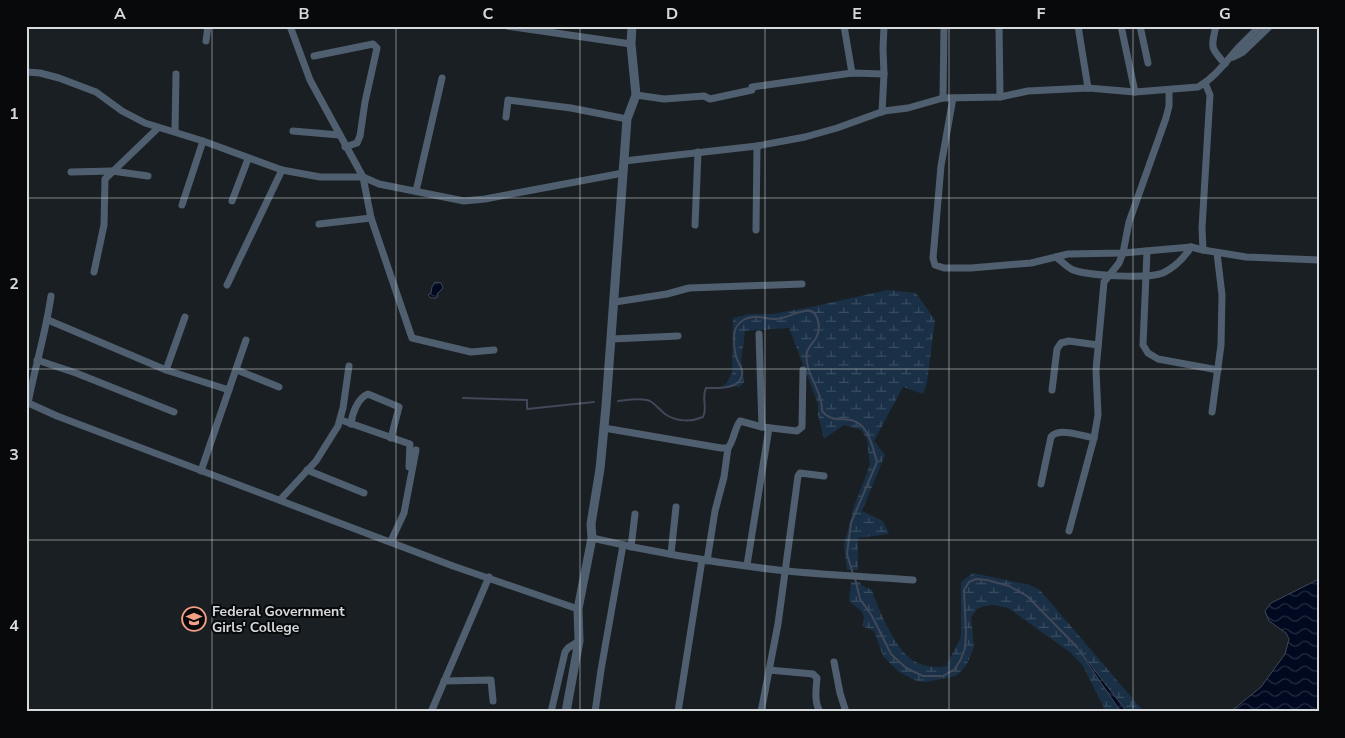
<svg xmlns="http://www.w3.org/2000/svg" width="1345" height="738" font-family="'Nunito Sans',sans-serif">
<defs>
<pattern id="wetland-marsh" width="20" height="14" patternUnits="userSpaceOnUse" patternTransform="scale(1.25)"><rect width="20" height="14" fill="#193046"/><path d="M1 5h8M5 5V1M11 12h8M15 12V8" fill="none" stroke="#3a4d60"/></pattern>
<pattern id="water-waves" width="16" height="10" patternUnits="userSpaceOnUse" patternTransform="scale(1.25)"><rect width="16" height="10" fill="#000920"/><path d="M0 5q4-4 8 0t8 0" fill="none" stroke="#242c40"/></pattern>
</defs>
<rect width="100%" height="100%" fill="#1a1f23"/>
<g fill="url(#wetland-marsh)">
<path d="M 887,290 L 916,293 L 935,320 L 927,383 L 923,394 L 903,387 L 874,441 L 885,455 L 862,511 L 883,521 L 889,534 L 858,538 L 858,570 L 847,570 L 844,545 L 854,506 L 870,465 L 867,439 L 861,430 L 844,425 L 824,439 L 818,415 L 818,404 L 789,328 L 745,331 L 741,361 L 744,382 L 740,387 L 722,386 L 726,384 L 732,373 L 733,318 L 750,314 L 772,314 L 811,307 Z"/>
<path d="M 973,573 L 1030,585 L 1040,590 L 1144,712 L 1127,712 L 1083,655 L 1121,712 L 1106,712 L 1083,666 L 1071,653 L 1008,608 L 994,605 L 984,606 L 977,609 L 971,617 L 974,647 L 966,666 L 956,676 L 926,682 L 917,681 L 899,672 L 883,656 L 874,631 L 862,626 L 864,617 L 861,611 L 849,601 L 851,582 L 860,582 L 861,585 L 872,590 C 876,603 881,614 887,626 C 901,653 914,671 947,666 L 948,662 L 961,637 L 961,582 Z"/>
</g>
<g fill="url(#water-waves)" stroke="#404859">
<path d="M 435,282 L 441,283 L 443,288 L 437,294 L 438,296 L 436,298 L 431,298 L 428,295 L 431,293 L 432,287 Z"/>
<path d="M 1319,579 L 1319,712 L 1230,712 L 1261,687 L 1285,654 L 1289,639 L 1286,633 L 1269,621 L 1265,611 L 1271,603 Z"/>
<path d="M 1076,646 L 1127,712 L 1121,712 Z"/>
</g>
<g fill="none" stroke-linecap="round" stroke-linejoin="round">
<g stroke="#404859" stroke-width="2">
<path d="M 463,398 L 527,400 L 527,409 L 594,402"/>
<path d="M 618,401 C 628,400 641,397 650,401 C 655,404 660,410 665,414 C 676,422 691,422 703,417 C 708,408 701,398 706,388 C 718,388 745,390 742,370 C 741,366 737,361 736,356 C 734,350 734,343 734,337 C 734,331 736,325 742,321 C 753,313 764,319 775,319 C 786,319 795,312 805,311 C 818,308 821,326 817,336 C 815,341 809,346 807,352 C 803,372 823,390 822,411 C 832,423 842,417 854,421 C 869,426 873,449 877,462 L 851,523 L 847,554 L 853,574"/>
<path d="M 855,578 L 860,599 L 872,616 L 891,654 L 906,668 L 923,676 L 943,676 L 955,669 L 961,659 L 965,648 L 966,634 L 964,590 L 969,582 L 976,579 L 987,580 L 1009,586 L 1027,596 L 1077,647"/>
</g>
<g stroke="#4f5f6f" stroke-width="7">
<path d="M 290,26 L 310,80 L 363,177 L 371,218 L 412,338 L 471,352 L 494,350"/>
<path d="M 507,26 L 631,44"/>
<path d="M 844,26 L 852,73"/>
<path d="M 999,26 L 1000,97"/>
<path d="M 1078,26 L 1088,88"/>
<path d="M 1121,26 L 1135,92"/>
<path d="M 1140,26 L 1148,63"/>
<path d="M 1216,26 C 1211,48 1210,47 1225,64"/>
<path d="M 206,41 L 208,26"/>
<path d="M 314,56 L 373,44 L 377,48 L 365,102 L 360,136 L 357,143 L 345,147"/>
<path d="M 1233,57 L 1243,52 L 1270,26"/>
<path d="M 26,72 L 40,73 L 59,78 L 96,92 L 122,111 L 145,123 L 203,141 L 282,170 L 320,177 L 363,177 L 379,184 L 464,201 L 485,199 L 623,173"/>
<path d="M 1205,83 L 1210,95 L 1202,228 L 1203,250 L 1246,257 L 1319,260"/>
<path d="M 636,95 L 664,99 L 704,96 L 710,99 L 752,90 L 752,87 L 852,73 L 884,74"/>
<path d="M 943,98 L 944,26"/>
<path d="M 953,98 L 941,166 L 933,258 L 935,265 L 944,268 L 971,268 L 1031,263 L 1068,254 L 1123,253 L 1191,247 L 1203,250"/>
<path d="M 882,112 L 884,74 L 883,49 L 884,26"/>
<path d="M 506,117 L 508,100 L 571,108 L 627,119"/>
<path d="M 175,131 L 176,74"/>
<path d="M 293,131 L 339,135"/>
<path d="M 624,161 L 757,146 L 805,137 L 837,128 L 884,111 L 908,108 L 943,98 L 1000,97 L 1028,91 L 1088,88 L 1135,92 L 1198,87 C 1216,77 1227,60 1240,46 C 1247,39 1253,33 1260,26"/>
<path d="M 71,172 L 112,171 L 148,176"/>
<path d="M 416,191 L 442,78"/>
<path d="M 232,201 L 248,159"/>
<path d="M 182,205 L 203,141"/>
<path d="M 319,224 L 371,218"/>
<path d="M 695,225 L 698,152"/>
<path d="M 756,230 L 757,146"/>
<path d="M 1147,251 L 1143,345 L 1148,353 L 1158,359 L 1218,370"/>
<path d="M 1056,257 C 1061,261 1066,266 1071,269 C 1085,276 1148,279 1163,273 C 1175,267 1184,258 1191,247"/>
<path d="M 94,272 L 104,225 L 105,179 L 158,128"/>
<path d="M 227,285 L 282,170"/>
<path d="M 615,302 L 667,294 L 689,288 L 802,284"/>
<path d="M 48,320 L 166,370 L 229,390"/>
<path d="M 759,334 L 762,427"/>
<path d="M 612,339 L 678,336"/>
<path d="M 37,360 L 76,373 L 174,412"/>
<path d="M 166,370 L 185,317"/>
<path d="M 237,370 L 279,387"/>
<path d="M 1052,390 L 1057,349 L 1061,343 L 1069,341 L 1098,345"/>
<path d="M 26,402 L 57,416 L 453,566 L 578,609"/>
<path d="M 28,403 C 35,367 46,332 51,296"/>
<path d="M 1212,412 L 1221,345 L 1222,295 L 1217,253"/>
<path d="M 341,420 L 410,444 L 409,467"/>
<path d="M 351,424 C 352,413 358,398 368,394 L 399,407 L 391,438"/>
<path d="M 604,428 L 721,448 L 728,448 C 734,441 734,429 740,421 L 762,427 L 797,431 L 802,427 L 803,370"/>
<path d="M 307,470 L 364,493"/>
<path d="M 201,471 L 246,340"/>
<path d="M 1041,484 L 1051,437 C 1059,427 1082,436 1094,438"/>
<path d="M 280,500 L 316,461 L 338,426 L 343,408 L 349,366"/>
<path d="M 1069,531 L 1094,438 L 1098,415 L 1096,370 L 1104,282 L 1119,263 L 1123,253 L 1129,222 L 1166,118 L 1169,106 L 1169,90"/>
<path d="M 592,538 C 656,553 722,564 787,571 C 829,575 871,577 913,580"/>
<path d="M 391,541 L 404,513 L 416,450"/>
<path d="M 631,547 L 635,514"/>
<path d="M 671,554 L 676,507"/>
<path d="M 707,561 L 715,511 L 724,477 L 728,448"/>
<path d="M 747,565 L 769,428"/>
<path d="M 834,662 L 840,693 L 846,712"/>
<path d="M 769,670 L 813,674 L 817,678 C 816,689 814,702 820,712"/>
<path d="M 444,681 L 491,680 L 493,701"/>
<path d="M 431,712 L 489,577"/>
<path d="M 551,712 L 565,652 L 568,648 L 579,641"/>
<path d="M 595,712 L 601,670 L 623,545"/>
<path d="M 678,712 L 702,560"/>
<path d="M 761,712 L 778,624 L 798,476 L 800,473 L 824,476"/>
</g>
<path stroke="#4f5f6f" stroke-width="9" d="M 566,712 L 579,641 L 578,609 L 592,538 L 591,524 L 600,469 L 606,406 L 627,119 L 636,95 L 631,44 L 632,26"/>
</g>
<path fill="none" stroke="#d7dadd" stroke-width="1" stroke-opacity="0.55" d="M 212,26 L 212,712M 396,26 L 396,712M 580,26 L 580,712M 765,26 L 765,712M 949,26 L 949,712M 1133,26 L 1133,712M 26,198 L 1319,198M 26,369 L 1319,369M 26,540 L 1319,540"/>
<defs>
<g id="university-ring" transform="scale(1.25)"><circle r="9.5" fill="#07090a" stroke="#f39f85" stroke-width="1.5"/><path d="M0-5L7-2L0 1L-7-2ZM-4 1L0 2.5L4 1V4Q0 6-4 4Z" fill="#f39f85"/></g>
</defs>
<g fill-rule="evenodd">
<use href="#university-ring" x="194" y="619"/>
</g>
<g text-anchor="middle" stroke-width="4" stroke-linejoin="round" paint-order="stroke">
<g font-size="14" font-weight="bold" fill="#d7dadd" stroke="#07090a" text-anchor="start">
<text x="212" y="616">Federal Government<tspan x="212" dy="16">Girls' College</tspan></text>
</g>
</g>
<rect width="1345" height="738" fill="none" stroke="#07090a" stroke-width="55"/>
<rect x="28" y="28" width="1290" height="682" fill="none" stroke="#d7dadd" stroke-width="2"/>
<g font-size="16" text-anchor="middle" font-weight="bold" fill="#d7dadd">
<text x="120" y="19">A</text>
<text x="304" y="19">B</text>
<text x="488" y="19">C</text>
<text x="672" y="19">D</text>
<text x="857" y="19">E</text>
<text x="1041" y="19">F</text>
<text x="1225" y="19">G</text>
<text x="14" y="119">1</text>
<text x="14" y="289">2</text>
<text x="14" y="460">3</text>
<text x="14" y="631">4</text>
</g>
</svg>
